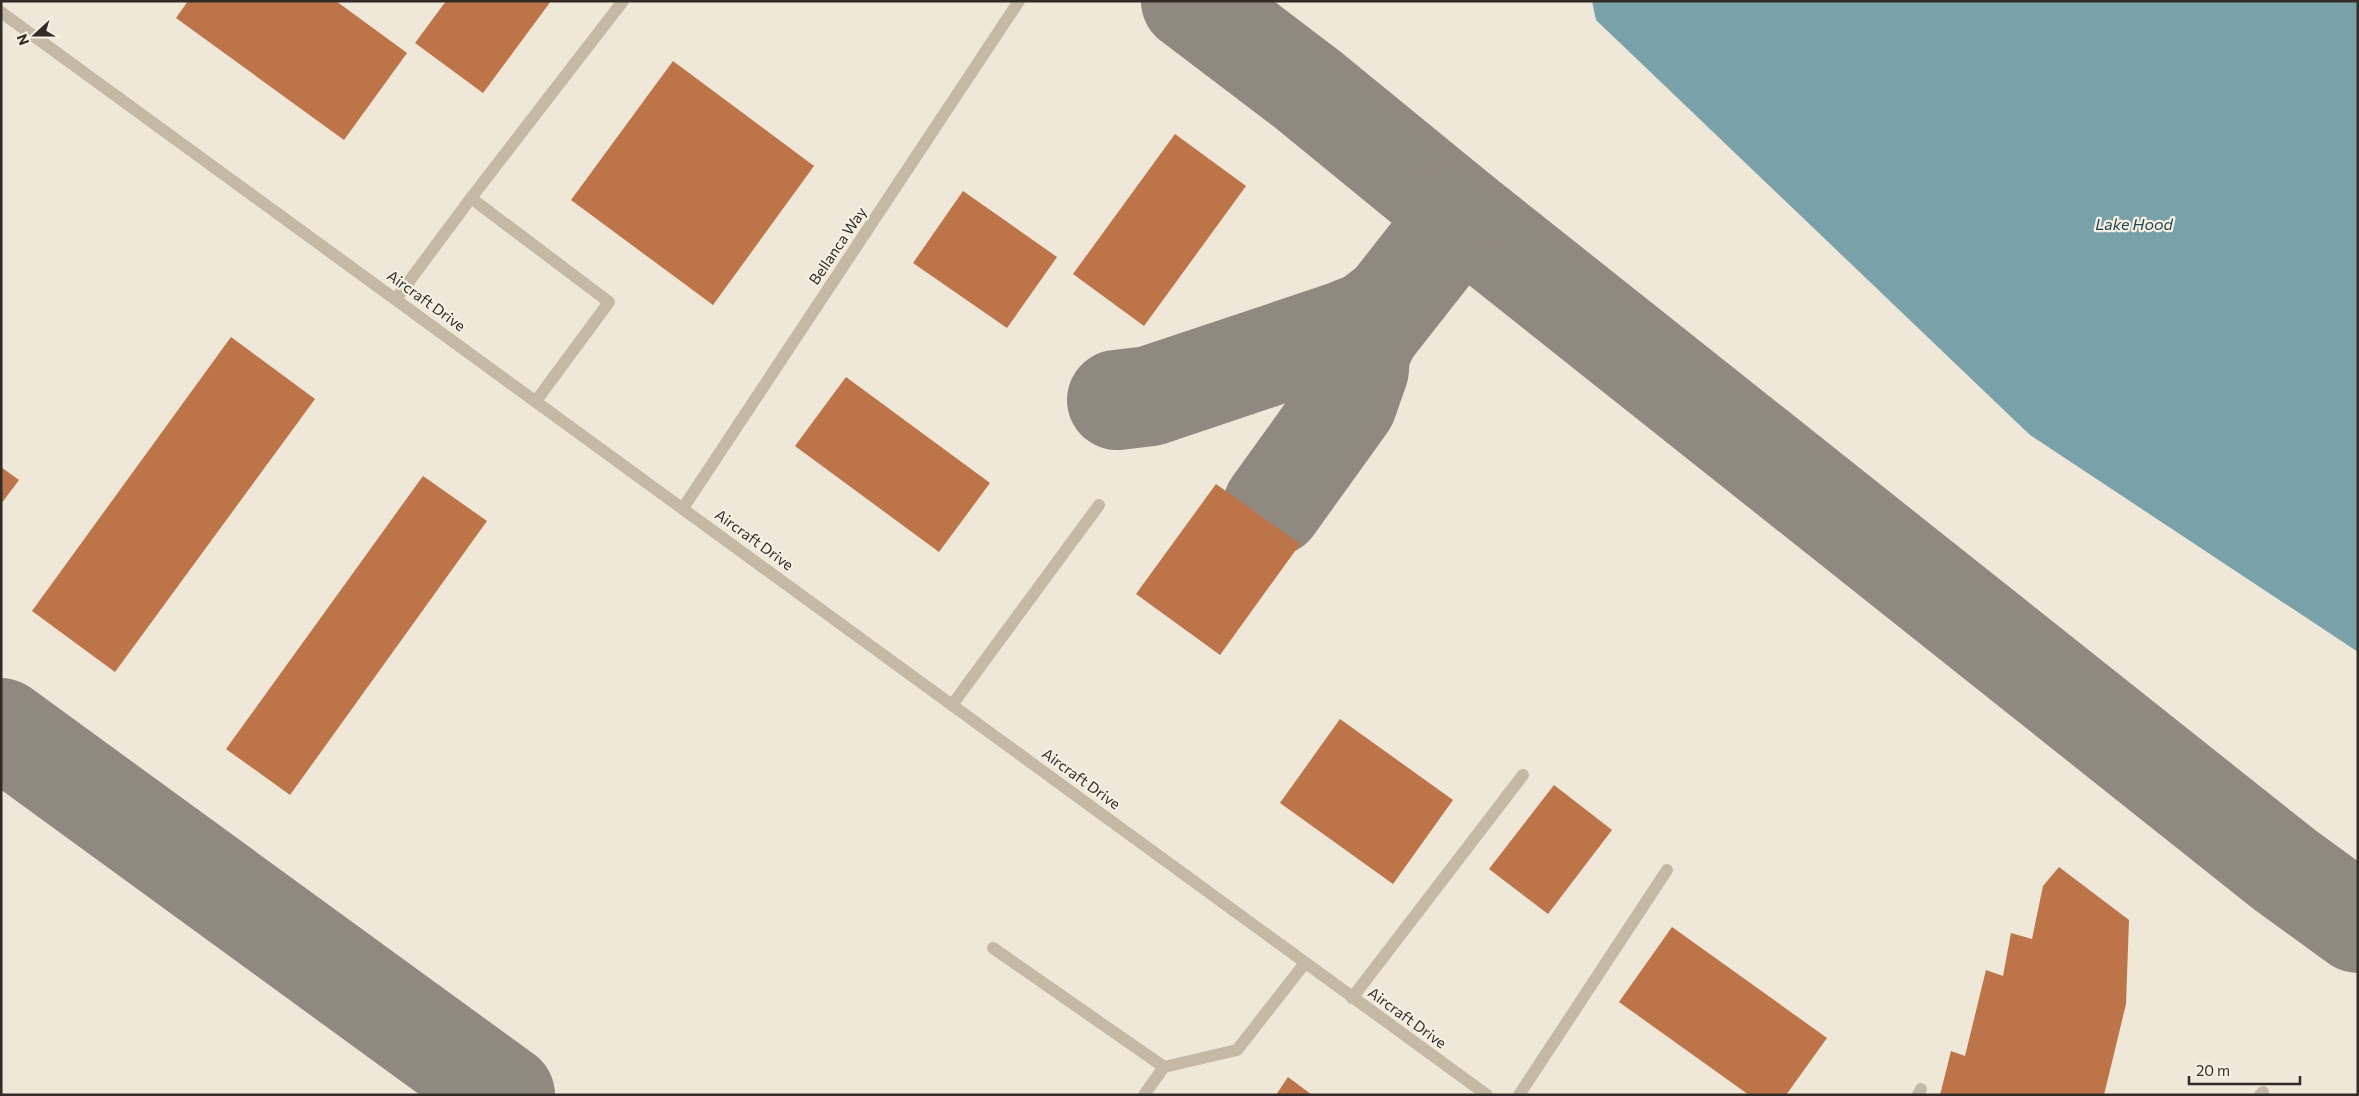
<svg xmlns="http://www.w3.org/2000/svg" width="2359" height="1096" font-family="Commissioner,sans-serif">
<rect width="100%" height="100%" fill="#efe7d8"/>
<path fill="#79a1a9" d="M 1592,1 L 2358,1 L 2358,652 L 2030,435 L 1596,20 Z"/>
<g fill="none" stroke-linecap="round" stroke-linejoin="round">
<g stroke="#90897f" stroke-width="100">
<path d="M 1191,1 L 1307,89 L 1461,215 L 2285,870 L 2358,923"/>
<path d="M 1117,400 L 1150,396 L 1344,331 L 1369,321 L 1386,308"/>
<path d="M 1273,506 L 1347,403 L 1359,369 L 1360,352 L 1370,331 L 1461,215"/>
<path d="M 1,728 L 505,1095"/>
</g>
</g>
<g fill="#bd7448">
<path d="M 188,1 L 336,1 L 407,53 L 344,140 L 176,18 Z"/>
<path d="M 446,1 L 551,1 L 483,93 L 415,43 Z"/>
<path d="M 673,61 L 814,166 L 713,305 L 571,200 Z"/>
<path d="M 1175,134 L 1246,186 L 1144,326 L 1073,274 Z"/>
<path d="M 963,191 L 1057,257 L 1007,328 L 913,263 Z"/>
<path d="M 231,337 L 315,399 L 115,672 L 32,611 Z"/>
<path d="M 846,377 L 990,483 L 939,552 L 795,446 Z"/>
<path d="M 1,467 L 19,480 L 1,504 Z"/>
<path d="M 423,476 L 487,521 L 290,795 L 226,749 Z"/>
<path d="M 1216,484 L 1300,544 L 1220,655 L 1136,594 Z"/>
<path d="M 1340,719 L 1453,800 L 1393,884 L 1280,803 Z"/>
<path d="M 1554,785 L 1612,830 L 1548,914 L 1489,869 Z"/>
<path d="M 2059,867 L 2129,920 L 2126,1004 L 2104,1095 L 1940,1095 L 1951,1051 L 1965,1056 L 1986,970 L 2003,976 L 2011,933 L 2032,939 L 2043,886 Z"/>
<path d="M 1672,927 L 1827,1038 L 1786,1095 L 1749,1095 L 1619,1002 Z"/>
<path d="M 1288,1077 L 1312,1095 L 1276,1095 Z"/>
</g>
<g fill="none" stroke-linecap="round" stroke-linejoin="round">
<g stroke="#c5b8a5" stroke-width="12">
<path d="M 1,12 L 1487,1095"/>
<path d="M 471,198 L 609,302 L 536,401"/>
<path d="M 396,299 L 471,198 L 623,1"/>
<path d="M 683,508 L 1019,1"/>
<path d="M 952,705 L 1099,505"/>
<path d="M 993,948 L 1164,1067"/>
<path d="M 1352,998 L 1523,775"/>
<path d="M 1144,1095 L 1164,1067 L 1237,1050 L 1305,963"/>
<path d="M 1519,1095 L 1667,870"/>
<path d="M 1918,1095 L 1921,1089"/>
<path d="M 2260,1095 L 2263,1092"/>
</g>
</g>
<g text-anchor="middle" stroke-width="4.5" stroke-linejoin="round" paint-order="stroke">
<g font-size="15" fill="#322b26" stroke="#f7f1e3">
<text transform="translate(838 246) rotate(-56)" y="5">Bellanca Way</text>
<text transform="translate(426 301) rotate(36)" y="5">Aircraft Drive</text>
<text transform="translate(754 540) rotate(36)" y="5">Aircraft Drive</text>
<text transform="translate(1081 779) rotate(36)" y="5">Aircraft Drive</text>
<text transform="translate(1407 1018) rotate(36)" y="5">Aircraft Drive</text>
</g>
<g font-size="16" font-style="italic" fill="#1f4650" stroke="#f7f1e3">
<text x="2134" y="230">Lake Hood</text>
</g>
</g>
<rect width="2359" height="1096" fill="none" stroke="#322b26" stroke-width="5"/>
<g transform="translate(35 35) rotate(249)" stroke="#f7f1e3" stroke-width="4" paint-order="stroke">
<path d="M0-4L9 19L0 12L-9 19Z" fill="#322b26"/>
<text y="-8" font-size="14" font-weight="bold" text-anchor="middle" fill="#322b26">N</text>
</g>
<path d="M2189 1076v8h111v-8" fill="none" stroke="#322b26" stroke-width="2.5"/>
<text x="2196" y="1076" font-size="15" fill="#322b26" stroke="#f7f1e3" stroke-width="4" paint-order="stroke">20 m</text>
</svg>
